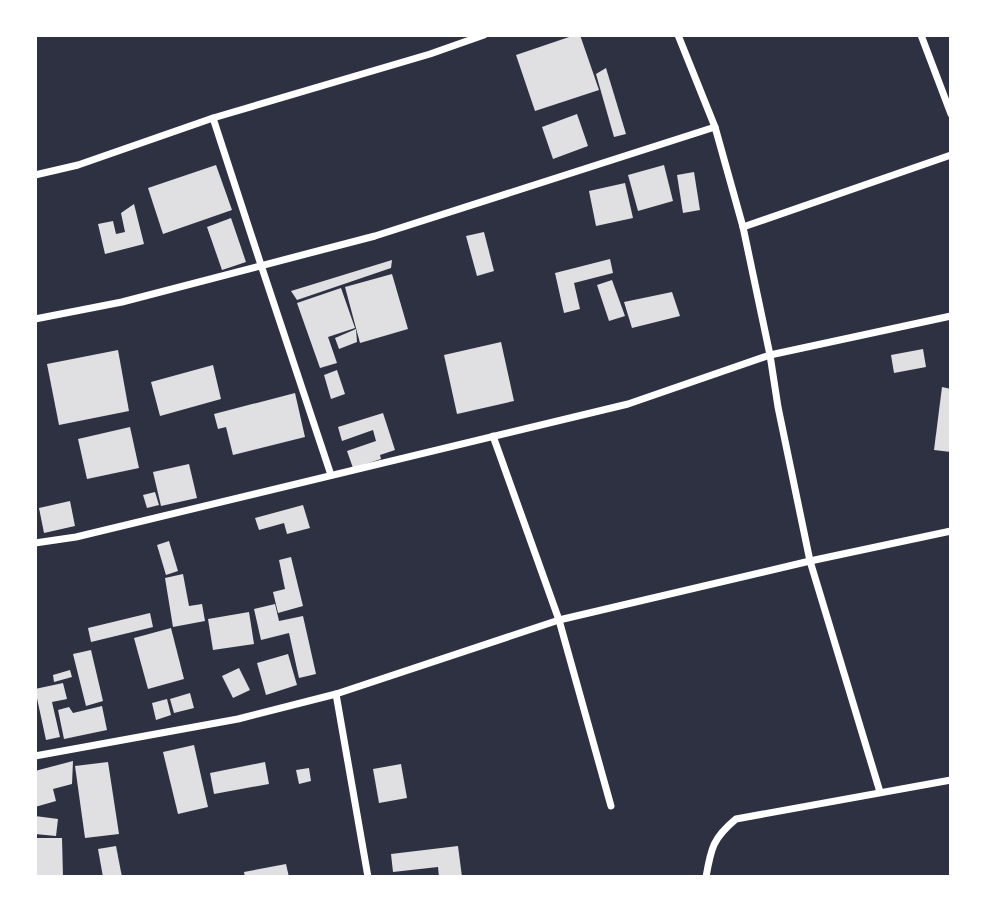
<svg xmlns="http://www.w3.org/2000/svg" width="986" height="912" font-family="Lora,serif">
<rect width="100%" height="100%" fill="#2d3142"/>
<g fill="#e0e0e3">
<path d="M 575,35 L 580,35 L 599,90 L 535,111 L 516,55 Z"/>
<path d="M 606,68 L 626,134 L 614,137 L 596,74 Z"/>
<path d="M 577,114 L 588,146 L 553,159 L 542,127 Z"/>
<path d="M 216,165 L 232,210 L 163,234 L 148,188 Z"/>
<path d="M 664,165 L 673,201 L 638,211 L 628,175 Z"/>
<path d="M 694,172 L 700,210 L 683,213 L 677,175 Z"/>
<path d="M 625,183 L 633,218 L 596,226 L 589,191 Z"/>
<path d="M 134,204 L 144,244 L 105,254 L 98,224 L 113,221 L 116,234 L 125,232 L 121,213 Z"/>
<path d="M 231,218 L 246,262 L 222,270 L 207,227 Z"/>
<path d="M 484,232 L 494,271 L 477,276 L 466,236 Z"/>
<path d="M 610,259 L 613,273 L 574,283 L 580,309 L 564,313 L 555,273 Z"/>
<path d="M 392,260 L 391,268 L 297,300 L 291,291 Z"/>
<path d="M 392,274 L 408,329 L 360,343 L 345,287 Z"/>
<path d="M 612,280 L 625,316 L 609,321 L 597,285 Z"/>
<path d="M 341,288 L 355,328 L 328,337 L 337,363 L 320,368 L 297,303 Z"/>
<path d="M 672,292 L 680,316 L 632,328 L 624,302 Z"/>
<path d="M 356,329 L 357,342 L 339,349 L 335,338 Z"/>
<path d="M 501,342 L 514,401 L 457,414 L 444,355 Z"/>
<path d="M 923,349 L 926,367 L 894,373 L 891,355 Z"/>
<path d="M 118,350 L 129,411 L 59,425 L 47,364 Z"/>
<path d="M 213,365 L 221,399 L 160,416 L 151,382 Z"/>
<path d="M 337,370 L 345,394 L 331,399 L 324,375 Z"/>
<path d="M 942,387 L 951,389 L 951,452 L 934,450 Z"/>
<path d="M 295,393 L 305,437 L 233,455 L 226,427 L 218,429 L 214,414 Z"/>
<path d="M 383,413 L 395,450 L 380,455 L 381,459 L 353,468 L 347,451 L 376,441 L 373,430 L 342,441 L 338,427 Z"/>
<path d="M 130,427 L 139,468 L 87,479 L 78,439 Z"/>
<path d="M 189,464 L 197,498 L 161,506 L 153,472 Z"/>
<path d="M 155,492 L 159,505 L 147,508 L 143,495 Z"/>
<path d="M 70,501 L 75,526 L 44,533 L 39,508 Z"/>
<path d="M 303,505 L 310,528 L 287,534 L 284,523 L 259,530 L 255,518 Z"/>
<path d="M 169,541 L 178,571 L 166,575 L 157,545 Z"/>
<path d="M 291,557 L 303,606 L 278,613 L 273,592 L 285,589 L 279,560 Z"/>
<path d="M 183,574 L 189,606 L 202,604 L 205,621 L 173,627 L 165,578 Z"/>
<path d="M 275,604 L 279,621 L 303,616 L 316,674 L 299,678 L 289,633 L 261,640 L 254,609 Z"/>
<path d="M 249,612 L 254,644 L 213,650 L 208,619 Z"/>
<path d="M 150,613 L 153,627 L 91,642 L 88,628 Z"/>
<path d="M 171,628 L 184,679 L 148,689 L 134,638 Z"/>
<path d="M 91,650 L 103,701 L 86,706 L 73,654 Z"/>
<path d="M 288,654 L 297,685 L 266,695 L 257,663 Z"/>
<path d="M 239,668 L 250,690 L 233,698 L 222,676 Z"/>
<path d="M 70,670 L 72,677 L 54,682 L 53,675 Z"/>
<path d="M 63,683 L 67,699 L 52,702 L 60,737 L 46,740 L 35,689 Z"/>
<path d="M 190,693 L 194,708 L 174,713 L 170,699 Z"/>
<path d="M 167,699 L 171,715 L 156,720 L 152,703 Z"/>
<path d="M 102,706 L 107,730 L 64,739 L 58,710 L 69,707 L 73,713 Z"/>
<path d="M 194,745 L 208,807 L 178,814 L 163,752 Z"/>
<path d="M 73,761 L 72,784 L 53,789 L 56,801 L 35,807 L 35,771 Z"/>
<path d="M 108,762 L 119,834 L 85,838 L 75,766 Z"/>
<path d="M 265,762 L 269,784 L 214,794 L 210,773 Z"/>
<path d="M 401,764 L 407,798 L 379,803 L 373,769 Z"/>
<path d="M 309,768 L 311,781 L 299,784 L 296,770 Z"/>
<path d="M 35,816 L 58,819 L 56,836 L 35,834 Z"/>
<path d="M 35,838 L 62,838 L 63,877 L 35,877 Z"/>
<path d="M 116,846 L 122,877 L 103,877 L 98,849 Z"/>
<path d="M 458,846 L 462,877 L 439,877 L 438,867 L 393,872 L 391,854 Z"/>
<path d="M 286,864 L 289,877 L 245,877 L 244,872 Z"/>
</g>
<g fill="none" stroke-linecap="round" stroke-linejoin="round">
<g stroke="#fff" stroke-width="7">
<path d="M 678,35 L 715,127 L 743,227 L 770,355 L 778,407 L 810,561 L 880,792"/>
<path d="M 921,35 L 951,114"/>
<path d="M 213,118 L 261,265 L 331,475"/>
<path d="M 35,175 L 78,165 L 213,118 L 430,54 L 484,35"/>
<path d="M 743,227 L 951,155"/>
<path d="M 35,319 L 122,302 L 375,236 L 715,127"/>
<path d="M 493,436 L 559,620 L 611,806"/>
<path d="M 35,543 L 76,537 L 628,404 L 770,355 L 951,316"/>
<path d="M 336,694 L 368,877"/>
<path d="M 35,756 L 238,719 L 336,694 L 559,620 L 810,561 L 951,531"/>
<path d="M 706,877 C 711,848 713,838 736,819 L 951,780"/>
</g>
</g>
<rect width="986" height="912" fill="none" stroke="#ffffff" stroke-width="74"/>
</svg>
